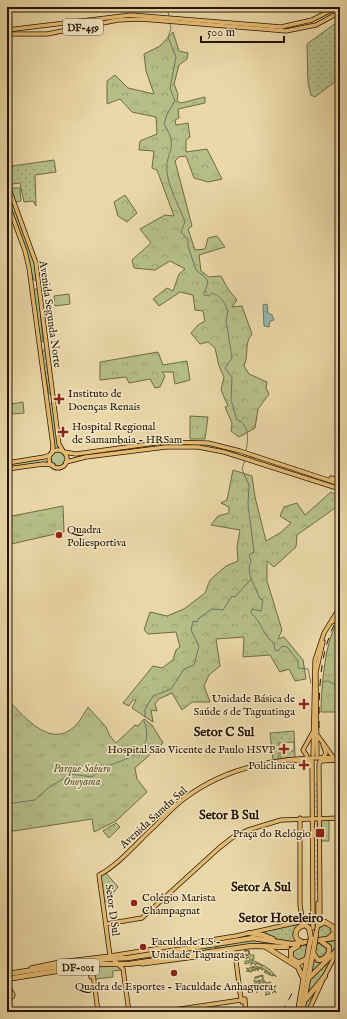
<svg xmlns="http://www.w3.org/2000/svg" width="347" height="1019" font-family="'IM FELL English',serif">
<defs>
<pattern id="grass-dots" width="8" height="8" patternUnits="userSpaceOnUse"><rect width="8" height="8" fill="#b6bf89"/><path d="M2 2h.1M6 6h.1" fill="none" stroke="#9ca374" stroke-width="1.8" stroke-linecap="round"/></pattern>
<pattern id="forest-crowns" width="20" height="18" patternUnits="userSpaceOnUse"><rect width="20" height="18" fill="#b6bf89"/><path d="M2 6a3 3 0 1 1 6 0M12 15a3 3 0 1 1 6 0" fill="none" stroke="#9ca374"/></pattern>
<pattern id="park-tufts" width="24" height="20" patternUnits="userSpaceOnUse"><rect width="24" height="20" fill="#b6bf89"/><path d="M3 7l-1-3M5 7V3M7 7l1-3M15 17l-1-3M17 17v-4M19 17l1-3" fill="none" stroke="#9ca374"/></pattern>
<pattern id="water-ripples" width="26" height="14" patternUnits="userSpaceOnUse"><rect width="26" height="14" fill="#99b9ae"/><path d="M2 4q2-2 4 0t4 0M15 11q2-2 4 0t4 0" fill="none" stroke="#849e94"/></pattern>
</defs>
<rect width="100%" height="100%" fill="#ebd8a8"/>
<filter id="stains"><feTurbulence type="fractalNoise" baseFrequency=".005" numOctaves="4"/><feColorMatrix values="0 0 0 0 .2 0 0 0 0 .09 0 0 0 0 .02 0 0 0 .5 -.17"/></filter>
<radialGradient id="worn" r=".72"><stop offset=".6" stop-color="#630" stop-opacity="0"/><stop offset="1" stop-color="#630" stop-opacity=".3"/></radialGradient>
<g fill="url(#grass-dots)" stroke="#6d6a44">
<path d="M 340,20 L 340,78 L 315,97 L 311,95 L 308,83 L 307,44 Z"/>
<path d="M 54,160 L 56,172 L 35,175 L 36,206 L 33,201 L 24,202 L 20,183 L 12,184 L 12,188 L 20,188 L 21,201 L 15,202 L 7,179 L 7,169 L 12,169 L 12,166 Z"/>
<path d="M 7,186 L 34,253 L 36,281 L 33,279 L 27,253 L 7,200 Z"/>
<path d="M 35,289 L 38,289 L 43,342 L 40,341 L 34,297 Z"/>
<path d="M 45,350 L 51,394 L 49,394 L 41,352 Z"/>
<path d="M 50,404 L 53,404 L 62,450 L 52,451 L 48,406 Z"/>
<path d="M 294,731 L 295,757 L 281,759 L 281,751 L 294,751 L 294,742 L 279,743 L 279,759 L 273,760 L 270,733 Z"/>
<path d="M 116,823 L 120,827 L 109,838 L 103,831 Z"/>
<path d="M 312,919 L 312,928 L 303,923 L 296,928 L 293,934 L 297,942 C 286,942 271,942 265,931 L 268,929 L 307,922 Z"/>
<path d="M 323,923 L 333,929 L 331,936 L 317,939 L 319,926 Z"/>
<path d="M 251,938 L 288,946 L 215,948 L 215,945 Z"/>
<path d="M 340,940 L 340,946 L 311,973 L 314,958 L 317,960 L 330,953 L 325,942 Z"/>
<path d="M 323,943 L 329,951 L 322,959 L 315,955 L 316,944 Z"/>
<path d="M 308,945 L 305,959 L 303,961 L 294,960 L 291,951 L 295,947 Z"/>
<path d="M 210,946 L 210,952 L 133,962 L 123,962 L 122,960 Z"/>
<path d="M 338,949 L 307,1012 L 304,1012 L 311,976 Z"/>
<path d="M 249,950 L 250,955 L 254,955 L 254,959 L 251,960 C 260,963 272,969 276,977 L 275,975 L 272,976 L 273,974 L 272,976 L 264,972 L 266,971 L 271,974 L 262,968 L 263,970 L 259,968 L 258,971 L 256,969 L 255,971 L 252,970 L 252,972 L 246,971 L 250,971 L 246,968 L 249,969 L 250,967 L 253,970 L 254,969 L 260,968 L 252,968 L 252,966 L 253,968 L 254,966 C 256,967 259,966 261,968 L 262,966 L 256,963 L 256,965 L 253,963 L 250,965 L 253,963 L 252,962 L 245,964 L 245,961 L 249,961 L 250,959 L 247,955 L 245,957 L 247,957 L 247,959 L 245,958 L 245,959 L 244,954 L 248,955 L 249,952 L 248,951 L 244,951 Z"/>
<path d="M 263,975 L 263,979 L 266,983 L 271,982 L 269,985 L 263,981 L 263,983 L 268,987 L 270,984 L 274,987 L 276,985 L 274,989 L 276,993 L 275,991 L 272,993 L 274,991 L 271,989 L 271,986 L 268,989 L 270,994 L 265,995 L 267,994 L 265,992 L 269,991 L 267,988 L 257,989 L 257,993 L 255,989 L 259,985 L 257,983 L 255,984 L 254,980 L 257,982 L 258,980 L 260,984 L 259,980 L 261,981 L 263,978 L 261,976 L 255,979 L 255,977 Z"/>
</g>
<g fill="url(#forest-crowns)" stroke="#6d6a44">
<path d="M 173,32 L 179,51 L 188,53 L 187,59 L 179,65 L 174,84 L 178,94 L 177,101 L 181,103 L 205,97 L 205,103 L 178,109 L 179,118 L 175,120 L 176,125 L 188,123 L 190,137 L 186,140 L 186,152 L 207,149 L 222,179 L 208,182 L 194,178 L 186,156 L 179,157 L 175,161 L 192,226 L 188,229 L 195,250 L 205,249 L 208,238 L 217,236 L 225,247 L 199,255 L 201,271 L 209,277 L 221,276 L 228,289 L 237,300 L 232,307 L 242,306 L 252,334 C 244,343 249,355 244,366 L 249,374 L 267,382 L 266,388 L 269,394 L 258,409 L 255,428 L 239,437 L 231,431 L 232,423 L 225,407 L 228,406 L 221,390 L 224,377 L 219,366 L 215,348 L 208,342 L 200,344 L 191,333 L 198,325 L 205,321 L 203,311 L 195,310 L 193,295 L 180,292 L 159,306 L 153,299 L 167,288 L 173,291 L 179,274 L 185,269 L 170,261 L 155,270 L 134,268 L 132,260 L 151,243 L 140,229 L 165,215 L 174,216 L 157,170 L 152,168 L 154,151 L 139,150 L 140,141 L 157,134 L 156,117 L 132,112 L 120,99 L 107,104 L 107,81 L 115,75 L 128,88 L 154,94 L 146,71 L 144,54 L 160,46 Z"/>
<path d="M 125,195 L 137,213 L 127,222 L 118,216 L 114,202 Z"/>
<path d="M 158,352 L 163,365 L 187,361 L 190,380 L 175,384 L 173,372 L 162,372 L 165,376 L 160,387 L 155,388 L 150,379 L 129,383 L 126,377 L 100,380 L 100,362 Z"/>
<path d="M 190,416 L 208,417 L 205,439 L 190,439 Z"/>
<path d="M 233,470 L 252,476 L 255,497 L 266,541 L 280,533 L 291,523 L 280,516 L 284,507 L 297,503 L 305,515 L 331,492 L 340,497 L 335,508 L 297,535 L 296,547 L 274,567 L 267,561 L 267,581 L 282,630 L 278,639 L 284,637 L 303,660 L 306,679 L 295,681 L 289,669 L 280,672 L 270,655 L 243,657 L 244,637 L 216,639 L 220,666 L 209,675 L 204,686 L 210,702 L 192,702 L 182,710 L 172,693 L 159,699 L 155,704 L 157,711 L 151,710 L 153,722 L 132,708 L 136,700 L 133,700 L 129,706 L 123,703 L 153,666 L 162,668 L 173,660 L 176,650 L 180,647 L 176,632 L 148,634 L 144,630 L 150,612 L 167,616 L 184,609 L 205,593 L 210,580 L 226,566 L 238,561 L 237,547 L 240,530 L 211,525 L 218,516 L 229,513 L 229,507 L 221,503 L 227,500 Z"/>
</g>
<g fill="url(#park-tufts)" stroke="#6d6a44">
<path d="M 10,399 L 11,404 L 23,402 L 24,413 L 13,414 L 7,410 L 7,400 Z"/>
<circle cx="59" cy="459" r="8"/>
<path d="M 49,457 L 50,464 L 7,468 L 7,463 Z"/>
<path d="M 63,506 L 64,532 L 7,545 L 7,517 Z"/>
<path d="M 340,621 L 340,712 L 321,712 C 321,694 325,631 340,621 Z"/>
<path d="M 7,699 C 24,716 51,751 76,725 C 81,720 84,713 88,707 L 106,727 L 110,736 L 116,743 L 135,725 L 138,726 L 144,719 L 152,725 L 163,743 L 135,768 L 137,779 L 147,792 L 116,821 L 94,832 L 92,819 L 7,832 Z"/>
<path d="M 320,820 L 329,820 L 329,841 L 321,841 Z"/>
<path d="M 105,872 L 118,887 L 104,904 L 100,876 Z"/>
<path d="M 119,966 L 122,970 L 113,971 L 113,977 L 95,979 L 94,974 L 97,967 Z"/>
</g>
<path fill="#b6bf89" stroke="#6d6a44" d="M 69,294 L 70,304 L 55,306 L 54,296 Z"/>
<path fill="url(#water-ripples)" stroke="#6a7768" d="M 267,304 L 268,313 L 272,315 L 274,320 L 270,321 L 269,327 L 264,326 L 263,305 Z"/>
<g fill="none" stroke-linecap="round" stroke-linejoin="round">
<g stroke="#6a7768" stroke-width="1">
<path d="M 167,7 L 169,16"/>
<path d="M 170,23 L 171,29 L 168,37 L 176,57 L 170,88 L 175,101 L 167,114 L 164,124 C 180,149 165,150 167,172 C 169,189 179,206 185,222 L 181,232 L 188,240 L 188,246 L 196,270 L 206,278 L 208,282 L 204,295 L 209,296 L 212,293 C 221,296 224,302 228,311 L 226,320 L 232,358 L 225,368 L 232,377 L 231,400 L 237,420 C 250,424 248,440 246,451"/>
<path d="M 245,460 L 242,469 L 249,485 L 248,504 L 254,552 L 249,555 L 251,561 C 245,573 256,587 260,599 L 263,600 L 261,611 L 252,609 L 251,613 C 262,622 263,636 274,643 L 275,650 L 278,651 L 282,646 L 287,647 L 298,661 L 298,668 L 308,669 L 311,683"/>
<path d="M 322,682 L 328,681 L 340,687"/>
<path d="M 145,717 L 145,709 L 153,696 L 171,689 L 184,669 L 194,665 L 199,646 L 191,630 L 193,621 L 197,622 L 199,618 L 212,609 L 223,610 L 232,596 L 235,597 L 251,579"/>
<path d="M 7,804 L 35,800 L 48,788 L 71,774 L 92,777 C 97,774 99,769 104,767 C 106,765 110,765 113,764 C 136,756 154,748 144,721"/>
</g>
<path stroke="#c3b186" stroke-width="3.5" stroke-dasharray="3.5 2" stroke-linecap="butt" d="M 317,783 L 318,892"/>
<g stroke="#241400" stroke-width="5">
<g id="major">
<path d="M 7,30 L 131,15 L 281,27 L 312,20 L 337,7"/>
<path d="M 7,34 L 47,34 L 118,20 L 141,19 L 286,31 L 316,25 L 340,12"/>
<path d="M 7,183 L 36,263 L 59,444 L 63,451"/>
<path d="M 7,202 L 25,251 L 29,268 L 53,446 L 52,453"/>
<circle cx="58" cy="459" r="9"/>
<path d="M 64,452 L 76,454 L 163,442 L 208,443 L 240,451 L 340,484"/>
<path d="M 66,462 L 86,457 L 166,447 L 198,447 L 224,452 L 340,489"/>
<path d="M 7,463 L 44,457 L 50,455"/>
<path d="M 7,469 L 43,464 L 53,465"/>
<path d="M 331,478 L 340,480"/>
<path d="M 335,619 L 340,611"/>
<path d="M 332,622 L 340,618"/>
<path d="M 318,736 L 333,757"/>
<path d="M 313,755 L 315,660 L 324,633 L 340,607"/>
<path d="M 317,755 L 316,672 L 323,642"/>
<path d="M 307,756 L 303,750 L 313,732"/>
<path d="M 289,760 L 312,761"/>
<path d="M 312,761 L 313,928"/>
<path d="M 320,761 L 340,760"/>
<path d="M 300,818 L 300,905 L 302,918 L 304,921"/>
<path d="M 318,903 L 318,919"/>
<path d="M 106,924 L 142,918 L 219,848 L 233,837 L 248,830 L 281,820 L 340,818"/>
<path d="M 316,934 L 320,913 L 319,764 L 326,753 L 323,745"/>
<path d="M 142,964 L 233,952 L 235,953 L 241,1000 L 160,1012"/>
<path d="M 96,966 L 93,973 L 98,1012"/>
<path d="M 31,968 L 60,962 L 110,956 L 236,936 L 308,920 L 313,915"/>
<path d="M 86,968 L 90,971 L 91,977"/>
<path d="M 324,977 L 337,952"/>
<path d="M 7,980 L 11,992"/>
<circle cx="11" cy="995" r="2"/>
<path d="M 245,999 L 245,1002 L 242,1002 L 242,999 Z"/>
<path d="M 245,1002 L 246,1012"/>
<path d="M 129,1012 L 123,969 L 110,956 L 99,875 C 120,864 138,841 156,825 C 165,816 174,806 185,798 C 230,764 285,756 340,758"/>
<path d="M 308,1012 L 322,982"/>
</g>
</g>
<g stroke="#241400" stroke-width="6">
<g id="highway">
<path d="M 319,925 L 325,922 L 333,927 L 334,933 L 329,938"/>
<path d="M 249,933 L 263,935 L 273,939"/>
<path d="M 302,942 C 291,938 295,927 305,925 L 309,928 L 311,938"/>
<path d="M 298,946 L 291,950 L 291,958 L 299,963 L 306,959"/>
<path d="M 266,947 L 298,967 L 302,976"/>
<path d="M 313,953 L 318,960 C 325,960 330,954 329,947 L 322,942"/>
<path d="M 7,974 L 106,959 L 128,958 L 253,938 L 292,944 L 340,937"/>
<path d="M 310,977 L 340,947"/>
<path d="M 7,979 L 100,964 L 129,964 L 251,946 L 287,947"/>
<path d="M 306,999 L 325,976"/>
<path d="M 298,1012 L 309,947"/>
<path d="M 302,1012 L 314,947"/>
</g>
</g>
<use href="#major" stroke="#e6bc74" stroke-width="3.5"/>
<use href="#highway" stroke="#e6bc74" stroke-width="4.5"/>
<g stroke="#241400" stroke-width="1" stroke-dasharray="7 7" stroke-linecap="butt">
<path d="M 319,728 C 319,692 319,655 335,623"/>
<path d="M 282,1012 L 295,988"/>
</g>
<g stroke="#241400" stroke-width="6" stroke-linecap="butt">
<g id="highway-bridge">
<path d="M 309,947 L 311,938"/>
<path d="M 314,947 L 316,934"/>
</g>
</g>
<use href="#highway-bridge" stroke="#e6bc74" stroke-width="4.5"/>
</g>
<g fill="#8f2418" stroke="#f2e6c6" stroke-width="1.5">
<path d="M57 393h4v4h4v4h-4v4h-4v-4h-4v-4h4z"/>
<path d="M61 426h4v4h4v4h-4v4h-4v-4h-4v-4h4z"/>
<circle cx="59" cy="535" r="4"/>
<path d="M302 698h4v4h4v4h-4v4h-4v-4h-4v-4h4z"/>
<path d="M282 743h4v4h4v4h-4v4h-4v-4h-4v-4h4z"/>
<path d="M302 759h4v4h4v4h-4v4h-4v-4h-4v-4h4z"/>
<rect x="315" y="828" width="10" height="10" rx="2"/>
<circle cx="134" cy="903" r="4"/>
<circle cx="143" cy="947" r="4"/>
<circle cx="174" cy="973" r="4"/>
</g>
<g text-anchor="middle" stroke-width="3" stroke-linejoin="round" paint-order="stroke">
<g fill="#f2e6c6" stroke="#62533b" stroke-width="1">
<rect x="63" y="19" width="40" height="16" rx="3"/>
<rect x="57" y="959" width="42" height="16" rx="3"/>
</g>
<g font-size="10" font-weight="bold" fill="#241400">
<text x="83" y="31">DF-459</text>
<text x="78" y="971">DF-001</text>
</g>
<g font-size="11" fill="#241400" stroke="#f2e6c6">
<text transform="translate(51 314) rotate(82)" y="4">Avenida Segunda Norte</text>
<text transform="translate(153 817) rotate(-42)" y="4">Avenida Samdu Sul</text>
<text transform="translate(113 910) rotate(82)" y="4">Setor D Sul</text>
</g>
<g font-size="11" fill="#241400" stroke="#f2e6c6" text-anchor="start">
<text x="68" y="397">Instituto de<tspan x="68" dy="13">Doenças Renais</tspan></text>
<text x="72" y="430">Hospital Regional<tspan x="72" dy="13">de Samambaia - HRSam</tspan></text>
<text x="67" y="533">Quadra<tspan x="67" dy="13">Poliesportiva</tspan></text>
<text x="295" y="702" text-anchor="end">Unidade Básica de<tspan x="295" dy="13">Saúde 6 de Taguatinga</tspan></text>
<text x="275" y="753" text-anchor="end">Hospital São Vicente de Paulo HSVP</text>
<text x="295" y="769" text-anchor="end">Policlinica</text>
<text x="311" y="837" text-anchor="end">Praça do Relógio</text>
<text x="142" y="901">Colégio Marista<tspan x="142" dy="13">Champagnat</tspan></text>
<text x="151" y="945">Faculdade LS -<tspan x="151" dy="13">Unidade Taguatinga</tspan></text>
<text x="174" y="990" text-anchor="middle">Quadra de Esportes - Faculdade Anhaguera</text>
</g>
<g font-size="11" font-style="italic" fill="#575030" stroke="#f2e6c6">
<text x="82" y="772">Parque Saburo<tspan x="82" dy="13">Onoyama</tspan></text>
</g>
<g font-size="13" font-weight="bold" fill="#241400" stroke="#f2e6c6">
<text x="224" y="736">Setor C Sul</text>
<text x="229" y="819">Setor B Sul</text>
<text x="261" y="891">Setor A Sul</text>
<text x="281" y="922">Setor Hoteleiro</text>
</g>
</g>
<rect width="347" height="1019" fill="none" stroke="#ebd8a8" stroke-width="24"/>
<rect x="8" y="8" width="331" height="1003" fill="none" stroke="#241400" stroke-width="2"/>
<rect x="12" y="12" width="323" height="995" fill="none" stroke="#241400"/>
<path d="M201 36v6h83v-6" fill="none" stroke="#241400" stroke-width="2"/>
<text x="207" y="36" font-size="12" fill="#241400" stroke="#f2e6c6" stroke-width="3" paint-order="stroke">500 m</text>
<rect width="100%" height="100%" filter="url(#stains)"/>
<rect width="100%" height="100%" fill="url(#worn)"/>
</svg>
